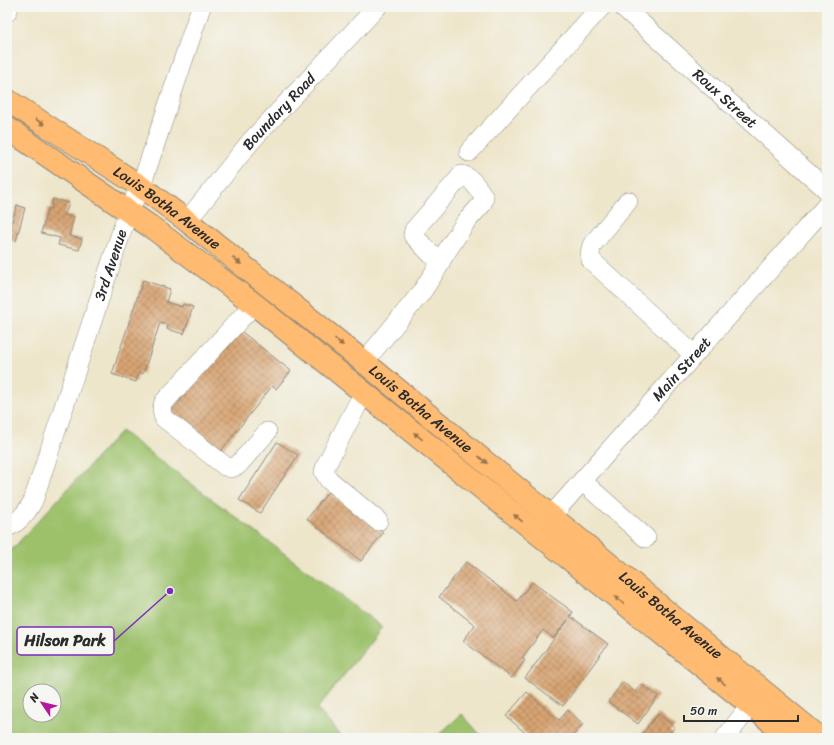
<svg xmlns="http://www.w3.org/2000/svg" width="834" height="745" font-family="Sriracha,sans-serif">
<defs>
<pattern id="building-cross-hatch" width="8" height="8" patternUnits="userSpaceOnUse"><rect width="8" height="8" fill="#d8a473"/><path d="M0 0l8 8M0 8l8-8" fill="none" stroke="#af865f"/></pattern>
</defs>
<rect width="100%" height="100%" fill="#f6f6f2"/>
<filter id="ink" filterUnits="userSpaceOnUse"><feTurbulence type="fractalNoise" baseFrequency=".025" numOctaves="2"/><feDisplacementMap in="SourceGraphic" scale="8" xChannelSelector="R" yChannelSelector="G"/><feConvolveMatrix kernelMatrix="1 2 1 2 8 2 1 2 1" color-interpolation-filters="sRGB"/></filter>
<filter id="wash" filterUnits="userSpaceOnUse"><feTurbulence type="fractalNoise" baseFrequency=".012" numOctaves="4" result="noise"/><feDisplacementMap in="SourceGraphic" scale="16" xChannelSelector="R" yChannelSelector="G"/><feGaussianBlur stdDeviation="0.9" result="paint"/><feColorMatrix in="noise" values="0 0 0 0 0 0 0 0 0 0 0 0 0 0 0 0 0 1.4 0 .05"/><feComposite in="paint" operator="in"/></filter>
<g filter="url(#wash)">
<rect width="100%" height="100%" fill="#eee6cb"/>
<g fill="#9cc16b" stroke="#64764b" fill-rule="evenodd">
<path d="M 121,431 L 382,627 L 317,709 L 343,738 L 7,738 L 7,555 ZM 30,691 L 54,691 L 54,715 L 30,715 Z"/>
<path d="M 462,714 L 483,738 L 435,738 Z"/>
</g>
<g id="blocks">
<g fill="url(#building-cross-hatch)">
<path d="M 7,178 L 11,180 L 7,191 Z"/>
<path d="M 53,199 L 69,203 L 65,215 L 74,217 L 69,236 L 82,239 L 79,250 L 58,245 L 60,238 L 41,233 L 48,208 L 51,209 Z"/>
<path d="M 17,205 L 25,208 L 16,241 L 7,238 L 7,224 L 11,225 Z"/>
<path d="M 143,280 L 170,289 L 166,302 L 182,307 L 183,304 L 193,307 L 184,334 L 167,329 L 168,325 L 160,323 L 143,374 L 139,372 L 136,382 L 112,374 Z"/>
<path d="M 237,328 L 291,371 L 276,389 L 272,386 L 221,451 L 171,412 Z"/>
<path d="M 277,442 L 298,455 L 260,513 L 239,500 Z"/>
<path d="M 328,492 L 383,533 L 361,561 L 307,519 Z"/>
<path d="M 466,562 L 517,601 L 532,582 L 573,612 L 570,616 L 608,644 L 563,706 L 525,678 L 568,620 L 553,638 L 543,630 L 522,658 L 525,660 L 512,678 L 463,641 L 475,625 L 439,597 Z"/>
<path d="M 623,682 L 635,692 L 641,684 L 658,696 L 638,724 L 608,702 Z"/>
<path d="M 527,692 L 559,720 L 568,710 L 583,724 L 571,738 L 531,738 L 506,716 Z"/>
<path d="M 658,714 L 675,727 L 670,732 L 675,738 L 639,738 Z"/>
</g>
</g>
</g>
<g filter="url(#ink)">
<use href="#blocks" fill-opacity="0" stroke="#8c887b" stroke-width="1"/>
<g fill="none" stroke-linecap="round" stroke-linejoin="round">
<g stroke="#8c887b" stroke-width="20">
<g id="minor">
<path id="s1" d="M 623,7 L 827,190"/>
<path d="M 7,12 L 9,7"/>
<path d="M 469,152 L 601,7"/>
<path d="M 628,201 L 592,245 L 590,253 L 591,260 L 694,355"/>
<path id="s2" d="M 187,221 L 251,141 L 377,7"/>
<path d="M 254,304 L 164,402 L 162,409 L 164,418 L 225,466 L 231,468 L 238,465 L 267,432"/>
<path d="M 364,362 L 421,293 L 440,264 L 441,260 L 431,254 L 413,235 L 414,230 L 462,175 C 471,177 480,190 484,198 L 482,204 L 465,223 L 441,260"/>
<path d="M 364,392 L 326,465 L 324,472 L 329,480 L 378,521"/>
<path d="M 582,481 L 646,538"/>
<path id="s3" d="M 7,527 C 19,523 27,512 33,501 L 124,224 L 145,174 L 201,7"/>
<path id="s4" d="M 543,528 L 559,507 L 827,205"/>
<path d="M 725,738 L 751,705"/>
</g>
</g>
<g stroke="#8c887b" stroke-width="24">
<g id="major">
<path id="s5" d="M 7,100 L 140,186 L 187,221 L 364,362 L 820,738"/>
<path d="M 7,128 L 154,229 L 254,304 L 791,738"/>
</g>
</g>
<use href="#minor" stroke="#fff" stroke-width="19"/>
<use href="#major" stroke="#ffbb71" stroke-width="22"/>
</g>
<defs><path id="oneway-solid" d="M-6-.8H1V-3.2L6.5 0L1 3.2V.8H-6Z"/></defs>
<g fill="#95734e">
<use href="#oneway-solid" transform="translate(40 122) rotate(33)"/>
<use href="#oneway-solid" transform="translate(237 261) rotate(39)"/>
<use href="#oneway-solid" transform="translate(339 342) rotate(39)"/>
<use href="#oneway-solid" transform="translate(418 436) rotate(-141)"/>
<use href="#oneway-solid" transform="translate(483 460) rotate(39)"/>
<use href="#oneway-solid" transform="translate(518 518) rotate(-141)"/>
<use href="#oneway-solid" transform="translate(619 600) rotate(-141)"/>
<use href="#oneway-solid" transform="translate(721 681) rotate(-141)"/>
</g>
</g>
<g text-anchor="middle" stroke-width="3" stroke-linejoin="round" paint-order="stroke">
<g font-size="15" fill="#2b2b2b" stroke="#f6f6f2">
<text dy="5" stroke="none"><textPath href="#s1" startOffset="137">Roux Street</textPath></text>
<text dy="5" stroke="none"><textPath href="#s2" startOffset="143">Boundary Road</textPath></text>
<text dy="5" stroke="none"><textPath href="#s5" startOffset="193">Louis Botha Avenue</textPath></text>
<text dy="5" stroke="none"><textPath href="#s3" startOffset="286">3rd Avenue</textPath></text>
<text dy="5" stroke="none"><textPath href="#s4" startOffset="211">Main Street</textPath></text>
<text dy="5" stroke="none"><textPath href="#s5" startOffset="517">Louis Botha Avenue</textPath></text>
<text dy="5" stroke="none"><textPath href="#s5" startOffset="841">Louis Botha Avenue</textPath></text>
</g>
</g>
<path fill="none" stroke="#7b2cbf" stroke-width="1.5" d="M170 591L114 641"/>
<circle fill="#7b2cbf" stroke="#f6f6f2" stroke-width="1.5" cx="170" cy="591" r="4"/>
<rect fill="#f6f6f2" stroke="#7b2cbf" stroke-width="1.5" x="17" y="627" width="97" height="28" rx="4"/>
<g font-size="16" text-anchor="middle" font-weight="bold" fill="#2b2b2b">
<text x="65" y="646">Hilson Park</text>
</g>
<rect width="834" height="745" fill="none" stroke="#f6f6f2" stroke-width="24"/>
<g transform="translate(42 703) rotate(305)"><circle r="19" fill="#f6f6f2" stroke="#a5a5a2"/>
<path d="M0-3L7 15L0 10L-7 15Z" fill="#b5179e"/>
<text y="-6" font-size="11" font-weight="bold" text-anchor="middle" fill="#2b2b2b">N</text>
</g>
<path d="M684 715v6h114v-6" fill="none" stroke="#2b2b2b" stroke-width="2"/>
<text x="690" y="715" font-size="12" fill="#2b2b2b" stroke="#f6f6f2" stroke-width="3" paint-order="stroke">50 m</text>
</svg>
